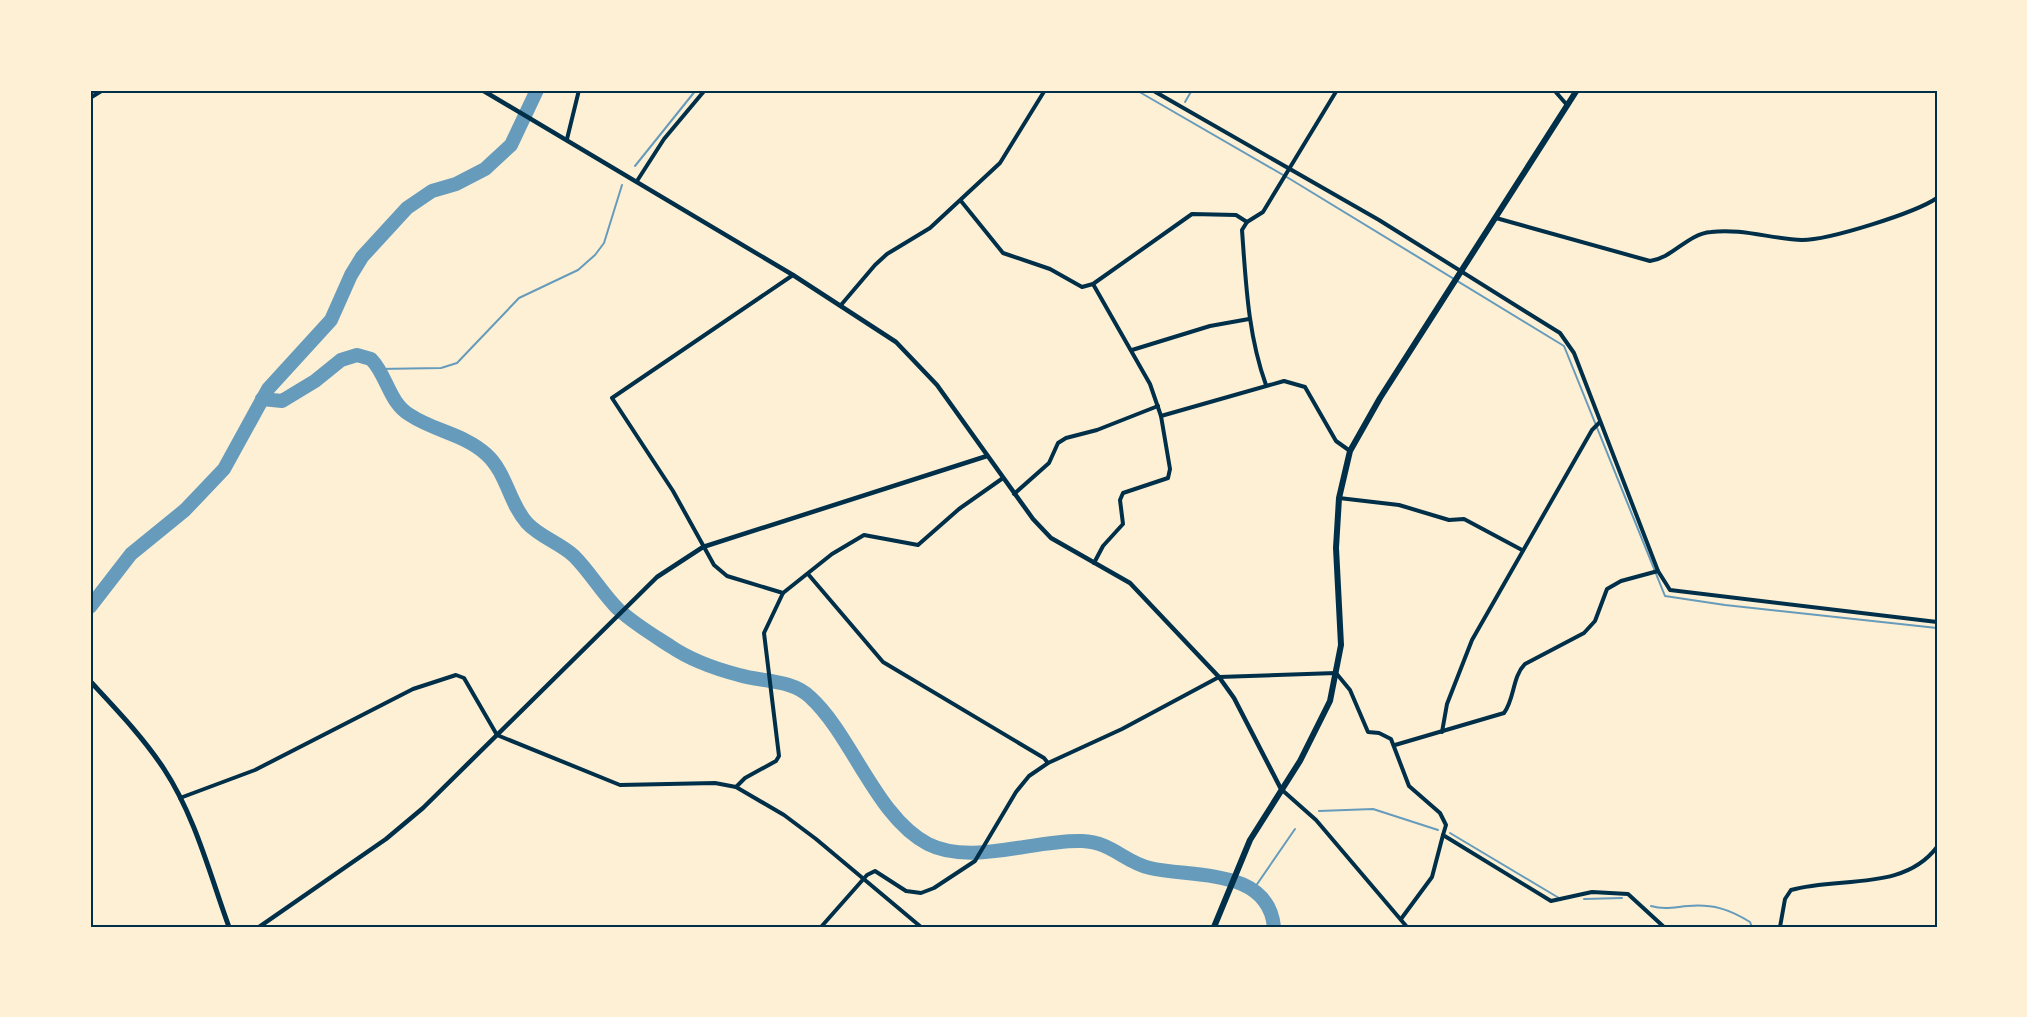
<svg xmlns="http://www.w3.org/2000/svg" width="2027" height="1017" font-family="'Public Sans',sans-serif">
<rect width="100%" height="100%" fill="#fdf0d5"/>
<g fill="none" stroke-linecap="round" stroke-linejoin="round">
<g stroke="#669bbc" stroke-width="2">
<path d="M 1136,90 L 1290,179 L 1564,346 L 1665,596 L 1725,605 L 1937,628"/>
<path d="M 1185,102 L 1192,90"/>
<path d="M 635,166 L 696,90"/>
<path d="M 378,369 L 441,368 L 457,363 L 519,298 L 578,270 L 595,255 L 604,243 L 622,185"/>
<path d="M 1319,811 L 1373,809 L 1438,830"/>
<path d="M 1450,833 L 1559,898"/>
<path d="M 1253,890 L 1295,829"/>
<path d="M 1584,899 L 1622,898"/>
<path d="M 1651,906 C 1664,910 1675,907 1688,906 C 1713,904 1729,909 1750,922 L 1752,927"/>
</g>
<g stroke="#669bbc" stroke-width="14">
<path d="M 262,399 L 282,401 L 315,381 L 341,360 L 357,355 L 371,359 C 387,375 389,403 410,415 C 434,431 464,434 486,454 C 507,473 509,503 527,523 C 540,537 560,543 574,556 C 590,572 602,593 618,609 C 633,623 653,635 670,646 C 689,659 716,669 739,675 C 762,682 791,679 810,697 C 852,735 876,817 928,844 C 971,866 1036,839 1082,841 C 1112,842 1124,862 1150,868 C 1192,878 1268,867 1274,927"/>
<path d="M 90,607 L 131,554 L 185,510 L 224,469 L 268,389 L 331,320 L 351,275 L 362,257 L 407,208 L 432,191 L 456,184 L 485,169 L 511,145 L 537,90"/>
</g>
<g stroke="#003049" stroke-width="4">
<path d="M 1152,90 L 1379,220 L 1560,333 L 1574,353 L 1658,571 L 1670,590 L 1937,622"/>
<path d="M 1554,90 L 1567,105"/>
<path d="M 90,98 L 103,90"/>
<path d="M 567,139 L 579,90"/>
<path d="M 637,181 L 664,139 L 705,90"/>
<path d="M 961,201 L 1003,253 L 1050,269 L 1082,287 L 1093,284 L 1192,214 L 1236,215 L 1247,222"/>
<path d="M 1496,218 L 1650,261 C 1673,258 1687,234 1711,232 C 1741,228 1772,239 1802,240 C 1829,240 1915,213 1937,198"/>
<path d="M 793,275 L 612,398 L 673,491 L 714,565 L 727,576 L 783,593 L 832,554 L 864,535 L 918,545 L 959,509 L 1003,478"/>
<path d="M 1093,284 L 1150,384 L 1161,416 L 1170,469 L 1168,478 L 1123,493 L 1120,500 L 1123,524 L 1103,546 L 1094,563"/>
<path d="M 841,305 L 875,265 L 887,254 L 930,228 L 1000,163 L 1045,90"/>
<path d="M 1132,350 L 1210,326 L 1249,319"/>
<path d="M 1266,385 C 1248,335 1246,284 1242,230 L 1247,222 L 1263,212 L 1337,90"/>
<path d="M 1161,416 L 1284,381 L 1305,387 L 1336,441 L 1350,451"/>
<path d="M 1014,494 L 1049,463 L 1058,443 L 1066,438 L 1097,430 L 1158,406"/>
<path d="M 1339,498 L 1399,505 L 1449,520 L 1464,519 L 1522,550"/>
<path d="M 808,574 L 883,662 L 1044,758 L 1048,763"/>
<path d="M 1442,732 L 1447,704 L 1472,640 L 1592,430 L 1600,422"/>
<path d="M 1395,745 L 1504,713 C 1515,698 1512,677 1525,664 L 1584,633 L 1595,621 L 1607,589 L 1621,581 L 1658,571"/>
<path d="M 736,787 L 745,778 L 776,761 L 779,756 L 764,633 L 783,593"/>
<path d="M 1281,789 L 1316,820 L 1407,927"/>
<path d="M 180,798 L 255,770 L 413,689 L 456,675 L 464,678 L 497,735 L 620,785 L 715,783 L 736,787 L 784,815 L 816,839 L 921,927"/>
<path d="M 1401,919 L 1432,877 L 1443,835"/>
<path d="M 821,927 L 867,875 L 875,871 L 906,891 L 921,893 L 934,888 L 975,861 L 1016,792 L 1029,776 L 1048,763 L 1122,729 L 1219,677 L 1336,673 L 1350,690 L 1368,732 L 1379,733 L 1391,739 L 1409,786 L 1440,813 L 1446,825 L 1443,835 L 1551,901 L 1592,892 L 1628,894 L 1664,927"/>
<path d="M 1780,927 L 1785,899 L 1791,890 C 1839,876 1903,892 1937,847"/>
</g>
<g stroke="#003049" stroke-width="4.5">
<path d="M 482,90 L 793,275 L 896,342 L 937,385 L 1033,519 L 1051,538 L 1130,583 L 1219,677 L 1234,698 L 1281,789"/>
<path d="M 259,927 L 386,839 L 423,808 L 657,577 L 703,547 L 987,456"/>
</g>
<path stroke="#003049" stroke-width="5" d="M 90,681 C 116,709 143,737 164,769 C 195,816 210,875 229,927"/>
<path stroke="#003049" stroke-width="6" d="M 1214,927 L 1250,840 L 1300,761 L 1330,701 L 1341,645 L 1336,548 L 1339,498 L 1350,451 L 1380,398 L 1577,90"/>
</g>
<rect width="2027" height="1017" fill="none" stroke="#fdf0d5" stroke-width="183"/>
<rect x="92" y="92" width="1844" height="834" fill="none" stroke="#003049" stroke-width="2"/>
</svg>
